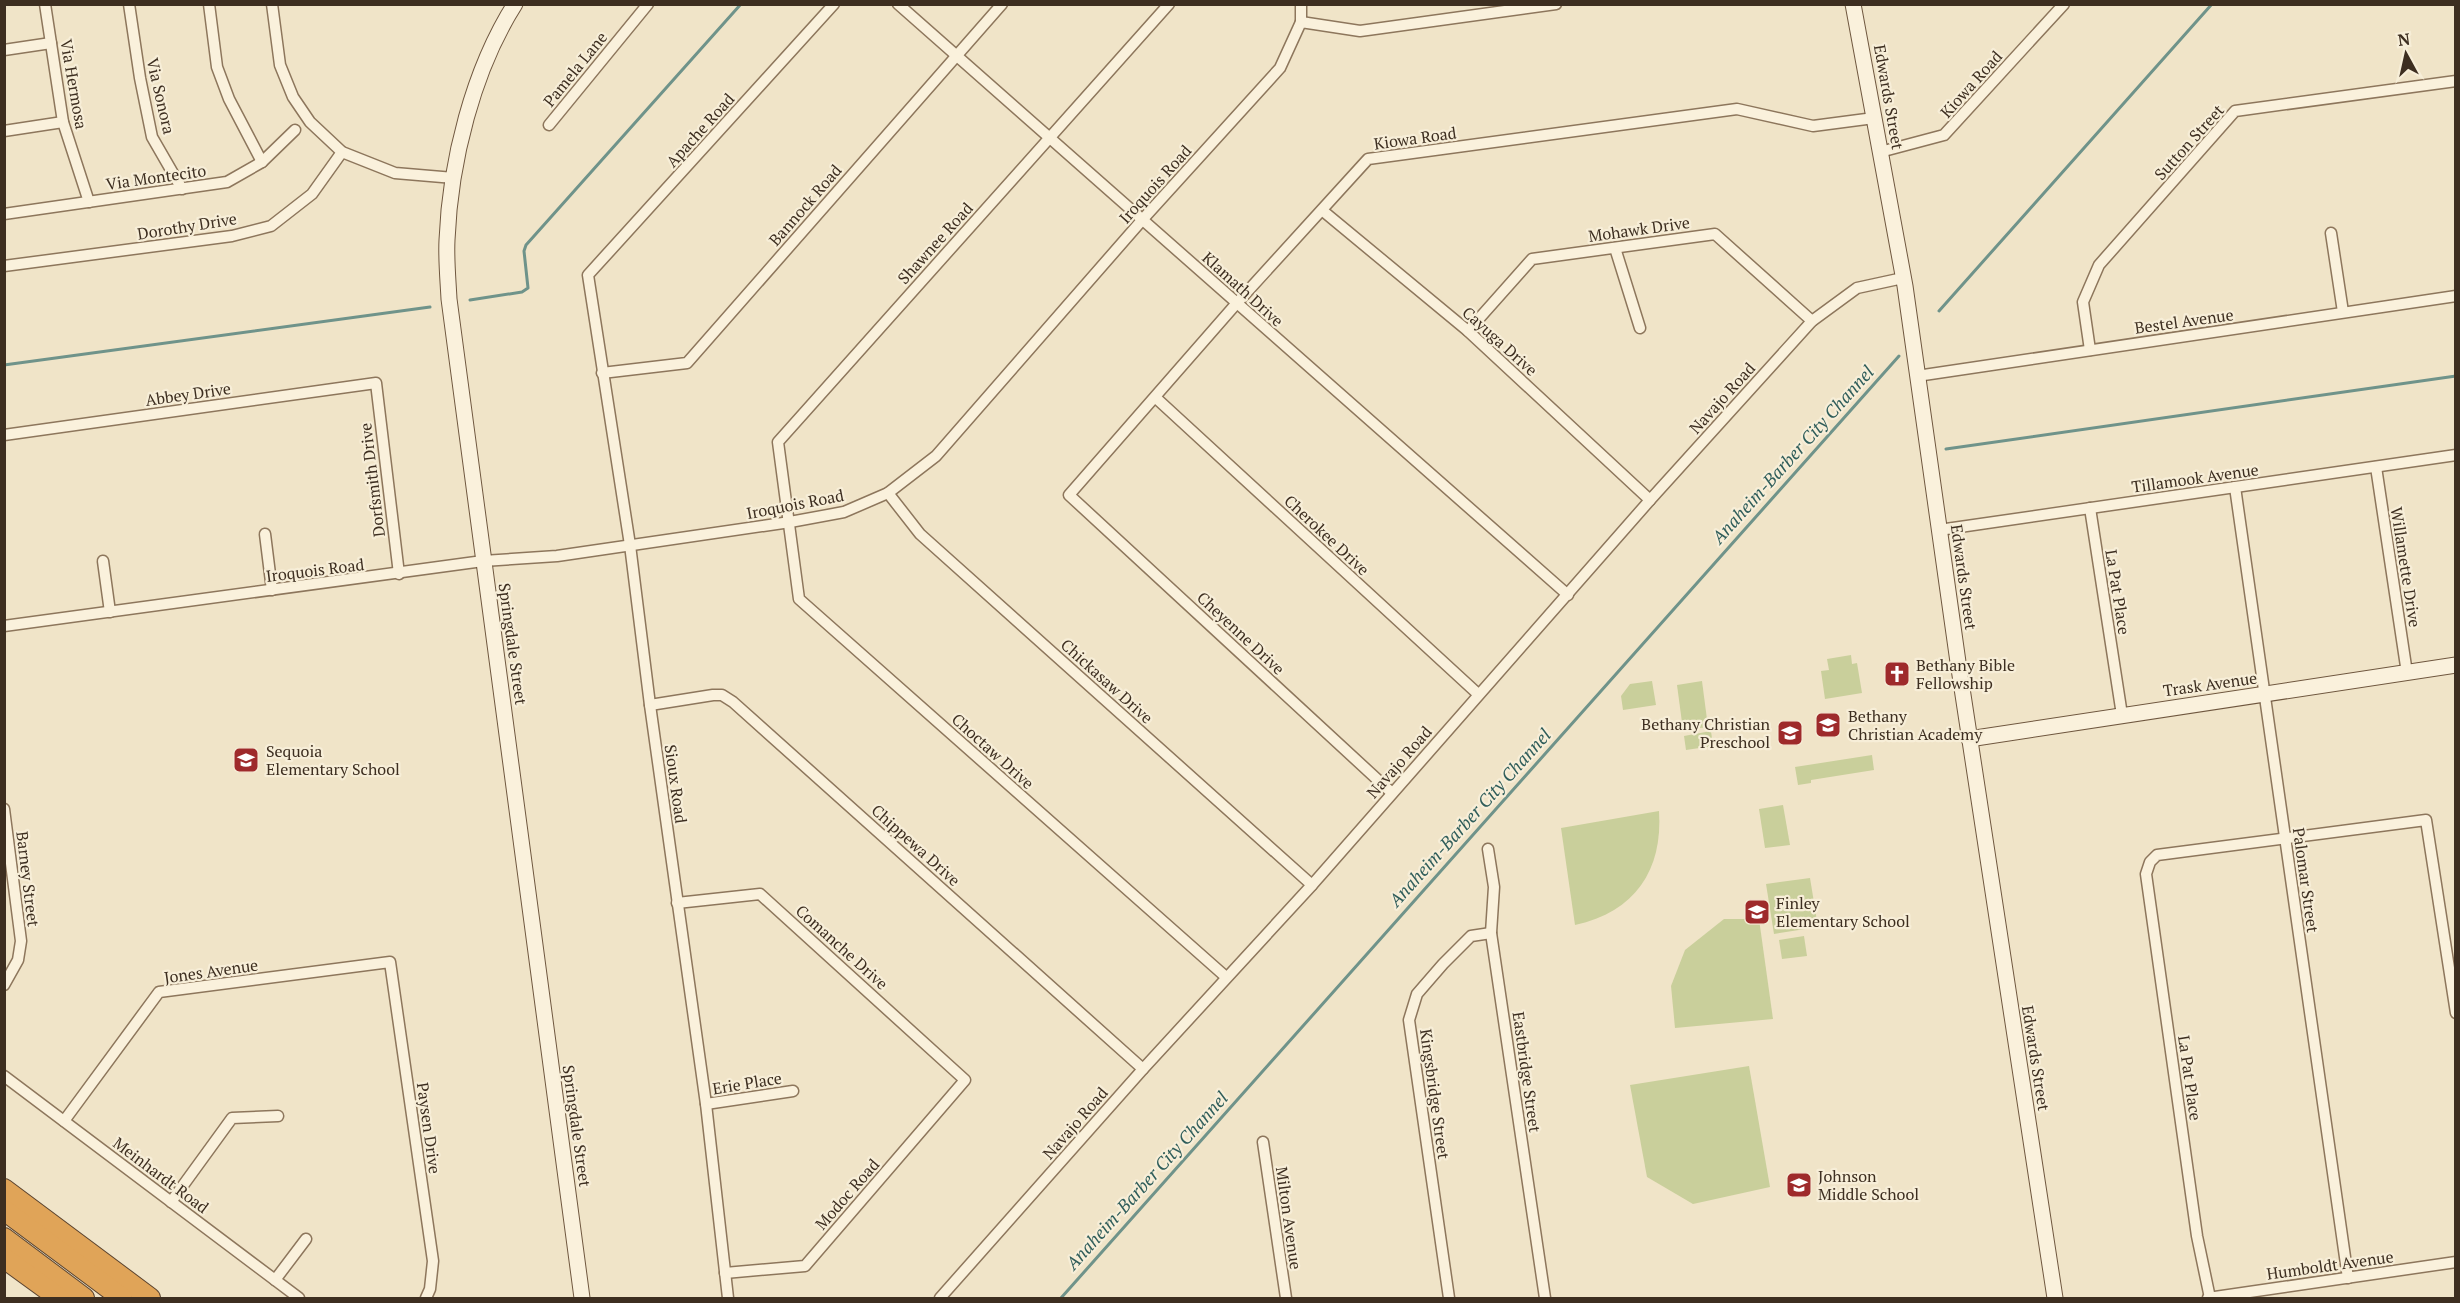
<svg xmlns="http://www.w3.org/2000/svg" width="2460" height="1303" font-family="'PT Serif',serif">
<rect width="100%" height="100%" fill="#f0e4c8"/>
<g fill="#c9cf9b">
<path d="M 1851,655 L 1852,664 L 1857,663 L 1862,693 L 1825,699 L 1821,671 L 1829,670 L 1827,659 Z"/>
<path d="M 1652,681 L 1656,705 L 1623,710 L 1621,696 L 1630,684 Z"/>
<path d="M 1702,681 L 1708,727 L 1683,730 L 1677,685 Z"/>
<path d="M 1711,731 L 1713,746 L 1686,750 L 1684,736 Z"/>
<path d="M 1872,755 L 1874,770 L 1811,780 L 1811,783 L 1798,785 L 1795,767 Z"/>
<path d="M 1783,805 L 1790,845 L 1765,848 L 1759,809 Z"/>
<path d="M 1659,811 C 1663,870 1635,912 1575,925 L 1561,828 Z"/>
<path d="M 1810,878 L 1818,927 L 1774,934 L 1766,884 Z"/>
<path d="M 1724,919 L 1759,919 L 1773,1019 L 1675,1028 L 1671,986 L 1685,950 Z"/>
<path d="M 1804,936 L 1807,956 L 1782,959 L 1779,940 Z"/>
<path d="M 1749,1066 L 1770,1187 L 1693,1204 L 1647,1177 L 1630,1085 Z"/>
</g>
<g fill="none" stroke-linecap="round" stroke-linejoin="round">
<g stroke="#6f938a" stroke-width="3">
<path d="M 470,300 L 522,292 L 528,288 L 524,251 L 526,245 L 741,4"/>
<path d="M 1939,311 L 2212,4"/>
<path d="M 4,365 L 430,307"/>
<path d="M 1946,449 L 2456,376"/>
<path d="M 1061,1298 L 1899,356"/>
</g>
<g stroke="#8d765c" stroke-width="13">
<g id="street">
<path d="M 45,4 L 63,122 L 89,202"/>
<path d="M 129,4 L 140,78 L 152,137 L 182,189"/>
<path d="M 209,4 L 217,67 L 229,99 L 262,162"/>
<path d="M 272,4 L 280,65 L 293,97 L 310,122 L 342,152 L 395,173 L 454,178"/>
<path d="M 898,4 L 1568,595"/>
<path d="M 1169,4 L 778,442 L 799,599 L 1226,977"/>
<path d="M 1301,22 L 1301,4"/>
<path d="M 4,50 L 51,43"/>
<path d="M 549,125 L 648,4"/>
<path d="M 4,131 L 63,122"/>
<path d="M 1880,152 L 1944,135 L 2064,4"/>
<path d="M 1323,211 L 1468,331 L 1650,500"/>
<path d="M 4,214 L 227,182 L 262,162 L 295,130"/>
<path d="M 2331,233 L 2343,312"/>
<path d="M 1615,248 L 1640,328"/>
<path d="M 4,266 L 232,236 L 271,226 L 312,194 L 342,152"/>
<path d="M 1468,331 L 1532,259 L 1715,234 L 1812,321"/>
<path d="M 2090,350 L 2083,302 L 2099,265 L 2235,111 L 2456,81"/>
<path d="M 602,373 L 687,363 L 1002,4"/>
<path d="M 1917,376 L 2456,296"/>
<path d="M 1156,398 L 1478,694"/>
<path d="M 4,435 L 376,383 L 399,574"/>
<path d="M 2376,467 L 2407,673"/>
<path d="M 2235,487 L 2348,1278"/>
<path d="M 888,493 L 920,534 L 1312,885"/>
<path d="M 2090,508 L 2122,715"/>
<path d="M 1939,530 L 2456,455"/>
<path d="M 265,534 L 272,590"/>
<path d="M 103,561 L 110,612"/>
<path d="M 4,626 L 483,561 L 557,556 L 790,522 L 844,512 L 888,493 L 936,456 L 1143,219 L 1280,68 L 1301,22 L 1360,31 L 1556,4"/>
<path d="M 650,705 L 713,695 L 722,695 L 733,702 L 1143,1069"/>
<path d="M 1392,793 L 1069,495 L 1236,304 L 1368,159 L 1737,109 L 1813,126 L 1874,118"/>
<path d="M 4,809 L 21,941 L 18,960 L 4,985"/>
<path d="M 1488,849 L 1494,887 L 1491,933 L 1545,1298"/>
<path d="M 677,903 L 760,894 L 965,1080 L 805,1266 L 725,1273"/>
<path d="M 4,1076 L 299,1298"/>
<path d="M 706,1104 L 793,1091"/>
<path d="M 64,1121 L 159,992 L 390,962 L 433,1261 L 430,1289 L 426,1298"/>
<path d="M 1263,1142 L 1286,1298"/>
<path d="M 171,1202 L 232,1118 L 278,1116"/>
<path d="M 275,1280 L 306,1239"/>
<path d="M 728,1298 L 706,1104 L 650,705 L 630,545 L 588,275 L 834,4"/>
<path d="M 940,1298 L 1143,1069 L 1312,885 L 1650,500 L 1812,321 L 1857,288 L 1903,278"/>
<path d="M 1449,1298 L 1409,1020 L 1417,994 L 1443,964 L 1471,936 L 1491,933"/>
<path d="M 2208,1298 L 2456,1262"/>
<path d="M 2210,1298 L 2197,1236 L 2146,874 L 2150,862 L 2157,855 L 2426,820 L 2456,1013"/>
</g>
</g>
<g stroke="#6f573f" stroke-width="17">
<g id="secondary">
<path d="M 515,4 C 473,70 450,162 447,240 C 446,259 448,279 449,299 L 582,1298"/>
<path d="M 1853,4 L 1905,286 L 1958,662 L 2055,1298"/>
<path d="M 1969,739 L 2456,665"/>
</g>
</g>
<g stroke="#5b4430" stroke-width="22">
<g id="highway">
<path d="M 4,1189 L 150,1298"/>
<path d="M 4,1210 L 122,1298"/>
<path d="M 4,1238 L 84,1298"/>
<path d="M 4,1258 L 59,1298"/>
</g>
</g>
<use href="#street" stroke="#faf1dc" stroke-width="10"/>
<use href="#secondary" stroke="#faf1dc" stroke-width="15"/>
<use href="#highway" stroke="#e0a458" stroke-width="20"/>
</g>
<defs>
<g id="church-square" transform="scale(1.35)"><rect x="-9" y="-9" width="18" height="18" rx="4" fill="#9e2a2b" stroke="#f7eed8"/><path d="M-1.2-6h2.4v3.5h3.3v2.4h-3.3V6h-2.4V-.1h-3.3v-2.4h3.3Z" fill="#fff"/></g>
<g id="school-square" transform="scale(1.35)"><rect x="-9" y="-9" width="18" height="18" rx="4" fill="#9e2a2b" stroke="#f7eed8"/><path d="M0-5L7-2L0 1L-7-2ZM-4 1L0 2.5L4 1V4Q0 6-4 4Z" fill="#fff"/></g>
</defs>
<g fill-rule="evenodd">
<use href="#church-square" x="1897" y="674"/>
<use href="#school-square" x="1828" y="725"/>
<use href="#school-square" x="1790" y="733"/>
<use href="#school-square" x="246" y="760"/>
<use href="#school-square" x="1757" y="912"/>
<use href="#school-square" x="1799" y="1185"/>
</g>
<g text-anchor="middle" stroke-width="4.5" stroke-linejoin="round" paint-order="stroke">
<g font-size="16" fill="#3d2e20" stroke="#f7eed8">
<text transform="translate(575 69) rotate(-51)" y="6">Pamela Lane</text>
<text transform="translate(74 84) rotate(80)" y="6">Via Hermosa</text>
<text transform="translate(1971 84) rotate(-48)" y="6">Kiowa Road</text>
<text transform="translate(161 96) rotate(77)" y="6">Via Sonora</text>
<text transform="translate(1889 97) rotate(80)" y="6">Edwards Street</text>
<text transform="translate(700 130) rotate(-48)" y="6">Apache Road</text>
<text transform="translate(1415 138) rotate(-8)" y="6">Kiowa Road</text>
<text transform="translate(2189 142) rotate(-48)" y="6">Sutton Street</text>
<text transform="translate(156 177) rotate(-8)" y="6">Via Montecito</text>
<text transform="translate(1155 184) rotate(-48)" y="6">Iroquois Road</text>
<text transform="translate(805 205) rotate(-49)" y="6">Bannock Road</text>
<text transform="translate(187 226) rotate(-9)" y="6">Dorothy Drive</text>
<text transform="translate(1639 229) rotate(-8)" y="6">Mohawk Drive</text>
<text transform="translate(935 243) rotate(-48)" y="6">Shawnee Road</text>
<text transform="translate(1243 289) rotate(42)" y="6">Klamath Drive</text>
<text transform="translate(2184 321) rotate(-8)" y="6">Bestel Avenue</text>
<text transform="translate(1500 341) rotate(42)" y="6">Cayuga Drive</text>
<text transform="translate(188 394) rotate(-8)" y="6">Abbey Drive</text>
<text transform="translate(1722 398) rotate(-48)" y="6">Navajo Road</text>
<text transform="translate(2195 478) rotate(-8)" y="6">Tillamook Avenue</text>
<text transform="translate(372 480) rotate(-97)" y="6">Dorfsmith Drive</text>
<text transform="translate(795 504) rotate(-11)" y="6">Iroquois Road</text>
<text transform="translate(1327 535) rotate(43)" y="6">Cherokee Drive</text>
<text transform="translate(2406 567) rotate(81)" y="6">Willamette Drive</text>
<text transform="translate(315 570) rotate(-7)" y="6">Iroquois Road</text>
<text transform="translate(1964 577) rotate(82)" y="6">Edwards Street</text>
<text transform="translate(2118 592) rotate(81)" y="6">La Pat Place</text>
<text transform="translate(1241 633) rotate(43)" y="6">Cheyenne Drive</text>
<text transform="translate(513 644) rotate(82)" y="6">Springdale Street</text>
<text transform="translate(1107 681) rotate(42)" y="6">Chickasaw Drive</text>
<text transform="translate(2210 684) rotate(-8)" y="6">Trask Avenue</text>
<text transform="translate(993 751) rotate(42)" y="6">Choctaw Drive</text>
<text transform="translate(1399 762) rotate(-49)" y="6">Navajo Road</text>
<text transform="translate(676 784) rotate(82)" y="6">Sioux Road</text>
<text transform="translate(916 845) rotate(42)" y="6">Chippewa Drive</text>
<text transform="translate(28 879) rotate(83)" y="6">Barney Street</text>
<text transform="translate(2306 880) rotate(82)" y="6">Palomar Street</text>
<text transform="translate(842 947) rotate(42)" y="6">Comanche Drive</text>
<text transform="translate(211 971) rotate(-8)" y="6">Jones Avenue</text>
<text transform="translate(2036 1058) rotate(81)" y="6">Edwards Street</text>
<text transform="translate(1527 1072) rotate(82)" y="6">Eastbridge Street</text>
<text transform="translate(2190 1078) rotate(82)" y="6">La Pat Place</text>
<text transform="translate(747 1083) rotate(-9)" y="6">Erie Place</text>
<text transform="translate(1435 1094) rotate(82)" y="6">Kingsbridge Street</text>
<text transform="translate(1075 1123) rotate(-49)" y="6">Navajo Road</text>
<text transform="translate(577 1126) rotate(82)" y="6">Springdale Street</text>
<text transform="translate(429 1128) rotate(82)" y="6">Paysen Drive</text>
<text transform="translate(161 1175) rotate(37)" y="6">Meinhardt Road</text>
<text transform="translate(847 1194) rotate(-49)" y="6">Modoc Road</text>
<text transform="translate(1289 1218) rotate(82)" y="6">Milton Avenue</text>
<text transform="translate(2330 1265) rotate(-8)" y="6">Humboldt Avenue</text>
</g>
<g font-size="16" fill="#3d2e20" stroke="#f7eed8" text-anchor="start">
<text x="1916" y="671">Bethany Bible<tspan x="1916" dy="18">Fellowship</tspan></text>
<text x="1848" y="722">Bethany<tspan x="1848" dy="18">Christian Academy</tspan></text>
<text x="1770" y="730" text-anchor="end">Bethany Christian<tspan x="1770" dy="18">Preschool</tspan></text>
<text x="266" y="757">Sequoia<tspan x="266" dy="18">Elementary School</tspan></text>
<text x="1776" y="909">Finley<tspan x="1776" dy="18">Elementary School</tspan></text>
<text x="1818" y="1182">Johnson<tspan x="1818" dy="18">Middle School</tspan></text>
</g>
<g font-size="18" font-style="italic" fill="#2f5d5a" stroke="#f7eed8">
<text transform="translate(1793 455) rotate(-48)" y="6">Anaheim-Barber City Channel</text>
<text transform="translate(1470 818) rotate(-48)" y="6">Anaheim-Barber City Channel</text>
<text transform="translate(1147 1181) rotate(-48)" y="6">Anaheim-Barber City Channel</text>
</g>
</g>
<rect width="2460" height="1303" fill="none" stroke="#3d2e20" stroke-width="12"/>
<g transform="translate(2406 54) rotate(352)" stroke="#f7eed8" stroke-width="4.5" paint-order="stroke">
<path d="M0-4.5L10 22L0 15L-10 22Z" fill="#3d2e20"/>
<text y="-9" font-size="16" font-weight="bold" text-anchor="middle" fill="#3d2e20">N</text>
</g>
</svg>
